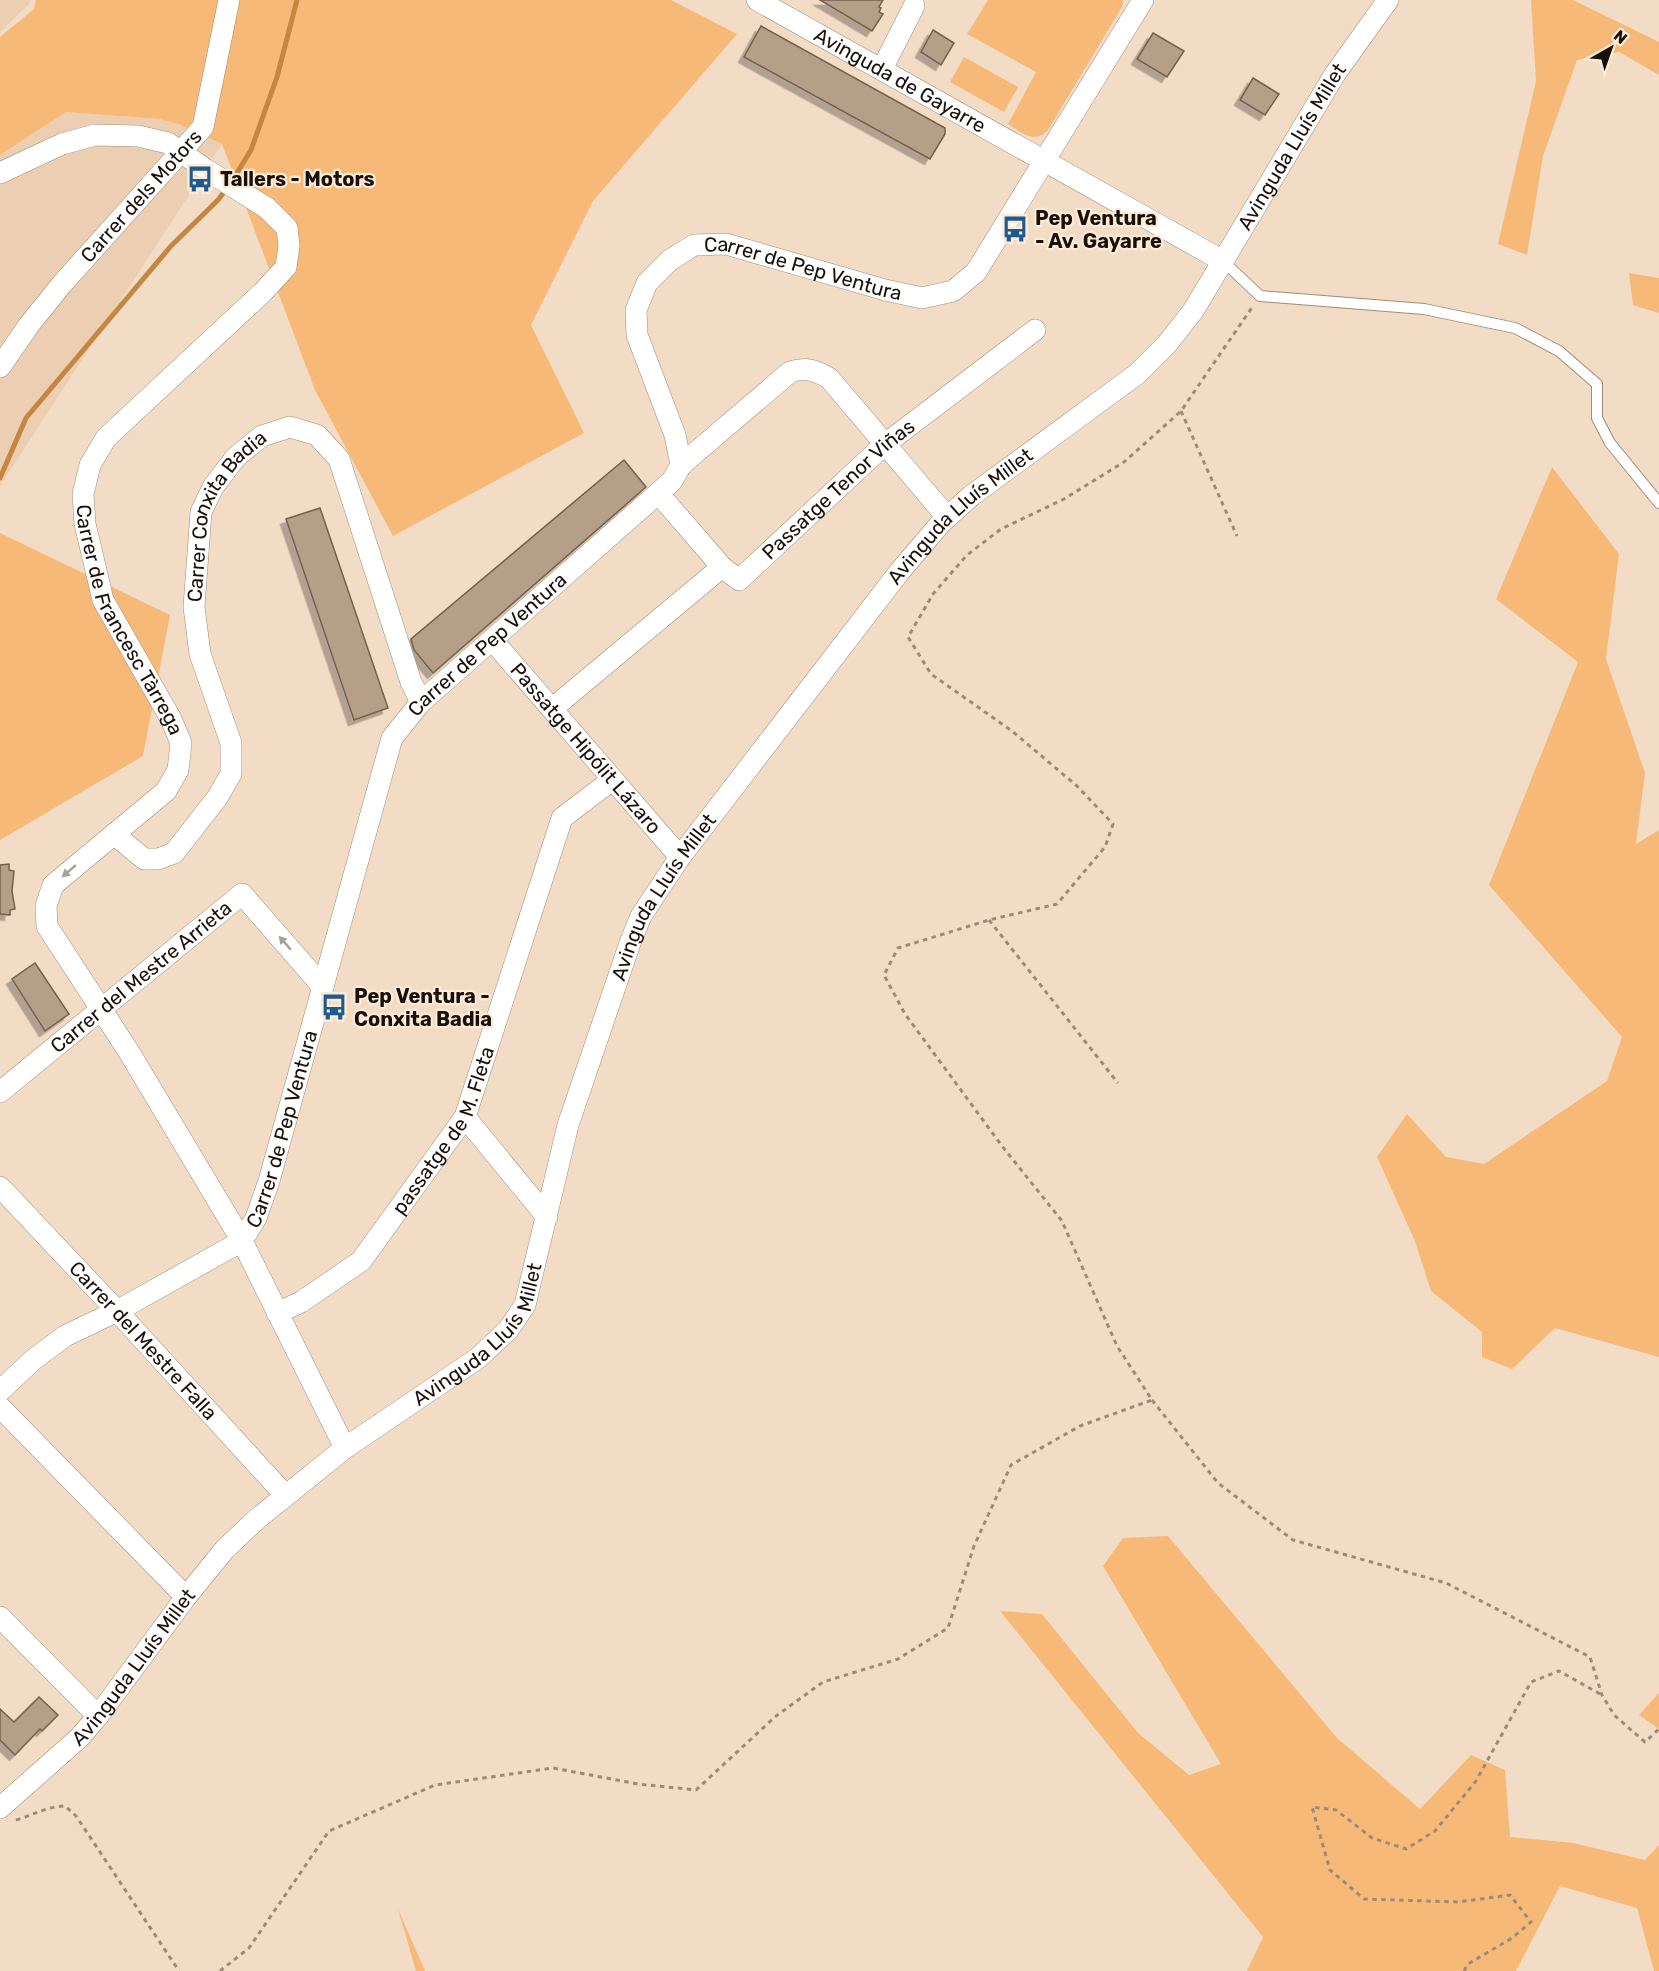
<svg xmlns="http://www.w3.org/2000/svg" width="1659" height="1971" font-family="Rubik,sans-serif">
<defs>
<filter id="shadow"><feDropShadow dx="-5.5" dy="5.5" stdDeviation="0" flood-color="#0004"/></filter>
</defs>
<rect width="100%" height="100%" fill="#f3dcc5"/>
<g fill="#eccfb3">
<path d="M 0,0 L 30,0 L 29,4 L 0,32 Z"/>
<path d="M 66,112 L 159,119 L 178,124 L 222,144 L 0,486 L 0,155 Z"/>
</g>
<g fill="#f7b978">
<path d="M 36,0 L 671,0 L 737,34 L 593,201 L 531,325 L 584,433 L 393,536 L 315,390 L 222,144 L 178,124 L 159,119 L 66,112 L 0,155 L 0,37 L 34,9 Z"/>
<path d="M 988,0 L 1123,0 L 1122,7 L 1048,130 C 1034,145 1021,132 1008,124 L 1036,72 L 967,34 Z"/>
<path d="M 1531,0 L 1573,0 L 1659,42 L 1659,75 L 1619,52 L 1577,60 L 1543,156 L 1527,255 L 1498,244 L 1536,81 Z"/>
<path d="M 964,57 L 1018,87 L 1004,112 L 950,82 Z"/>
<path d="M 1629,273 L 1659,278 L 1659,313 L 1633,305 Z"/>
<path d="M 1552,467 L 1619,554 L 1606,659 L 1645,773 L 1636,844 L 1659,830 L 1659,1357 L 1555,1328 L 1512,1369 L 1482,1357 L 1482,1332 L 1431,1291 L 1415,1241 L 1377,1157 L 1407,1114 L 1446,1157 L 1484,1164 L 1607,1081 L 1622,1037 L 1489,885 L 1578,662 L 1496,599 Z"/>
<path d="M 0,533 L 170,615 L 143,756 L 0,840 Z"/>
<path d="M 1168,1536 L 1337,1738 L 1420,1809 L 1471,1755 L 1505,1770 L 1510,1837 L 1573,1843 L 1645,1860 L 1659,1845 L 1659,1971 L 1654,1971 L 1637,1908 L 1560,1886 L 1516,1971 L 1247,1971 L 1263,1937 L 1000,1611 L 1042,1614 L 1138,1733 L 1189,1775 L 1221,1764 L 1103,1566 L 1123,1538 Z"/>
<path d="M 1659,1693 L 1659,1729 L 1639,1715 Z"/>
<path d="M 398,1909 L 425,1971 L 416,1971 Z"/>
</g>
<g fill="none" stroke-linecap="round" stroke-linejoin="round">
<g stroke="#c48640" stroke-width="5">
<path d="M 232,181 L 251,150 L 277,77 L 297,0"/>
<path d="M 0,478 L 26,418 L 171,246 L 218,200 L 227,188"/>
</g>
</g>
<g fill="#b59f89" stroke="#74604c" stroke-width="1.5" filter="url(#shadow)">
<path d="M 820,0 L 883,0 L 879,7 L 881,8 L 879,12 L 883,14 L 872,31 Z"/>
<path d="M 761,26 L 945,128 L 945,134 L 930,159 L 744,57 Z"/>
<path d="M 933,30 L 954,43 L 941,65 L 921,52 Z"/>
<path d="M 1153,33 L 1184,51 L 1167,77 L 1137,59 Z"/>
<path d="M 1253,78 L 1279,94 L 1265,115 L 1240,100 Z"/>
<path d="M 624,460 L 646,487 L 433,673 L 414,650 L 411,639 Z"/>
<path d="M 320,508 L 388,708 L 354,720 L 286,519 Z"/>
<path d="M 9,864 L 9,870 L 14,871 L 12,891 L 15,909 L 10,910 L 10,915 L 0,914 L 0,865 Z"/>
<path d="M 35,963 L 69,1014 L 45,1031 L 12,979 Z"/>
<path d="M 39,1697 L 58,1715 L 42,1731 L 40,1729 L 15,1755 L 0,1740 L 0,1709 L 14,1722 Z"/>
</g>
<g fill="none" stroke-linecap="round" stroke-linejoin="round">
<g stroke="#a18c76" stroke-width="12">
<path id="lane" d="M 1223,261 L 1260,296 L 1424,309 L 1515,328 L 1559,351 L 1597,384 L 1597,418 L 1610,443 L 1659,503"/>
</g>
<g stroke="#a18c76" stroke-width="22">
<g id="street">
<path id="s1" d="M 757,0 L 1223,261"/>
<path d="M 882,69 L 914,6"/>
<path id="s2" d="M 0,173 L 62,144 L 95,135 L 138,136 L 168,143 L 205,169 L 267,208 L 287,228 L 289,246 L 286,267 L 263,292 L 106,438 L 90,465 L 83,494 L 85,524 L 103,600 L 171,719 L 181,743 L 178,770 L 166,791 L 53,885 L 46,906 L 47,926 L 129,1052 L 242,1241 L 345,1448"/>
<path id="s3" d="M 0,367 L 29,325 L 62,284 L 203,127 L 229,0"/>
<path d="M 681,465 L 790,372 C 806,367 815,370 829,378 L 947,517"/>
<path id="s4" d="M 658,493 L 722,567 L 739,580 L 884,445 L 1035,330"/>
<path id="s5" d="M 493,641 L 680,857"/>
<path d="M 553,708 L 722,567"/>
<path id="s6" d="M 114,834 L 144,859 L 158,859 L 174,853 L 217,798 L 231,774 L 231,743 L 200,654 L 194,607 L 201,512 L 213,487 L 236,457 L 262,436 L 290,427 L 317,435 L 339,459 L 411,682 L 421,702"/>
<path id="s7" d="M 0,1092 L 242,894 L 323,987"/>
<path d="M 465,1117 L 547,1217"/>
<path id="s8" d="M 0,1187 L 117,1311 L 285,1495"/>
<path id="s9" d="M 277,1313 L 301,1302 L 361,1261 L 465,1117 L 562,818 L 612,780"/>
<path id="s10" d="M 0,1391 L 33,1360 L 65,1336 L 117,1311 L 242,1241 L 256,1218 L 269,1181 L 392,738 L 421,702 L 672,481 L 681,465 L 675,435 L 637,335 L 636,310 L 647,283 L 670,260 L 694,245 L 726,244 L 885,290 L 922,298 L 953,291 L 976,272 L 1143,0"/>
<path d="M 0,1407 L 186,1597"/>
<path d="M 0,1617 L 98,1716"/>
<path id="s11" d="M 0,1808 L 80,1737 L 98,1716 L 186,1597 L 225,1549 L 257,1519 L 345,1448 L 478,1358 L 508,1330 L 525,1305 L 568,1125 L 630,943 L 641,916 L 680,857 L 900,571 L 941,523 L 971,496 L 1137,374 L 1167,344 L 1193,311 L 1335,74 L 1388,0"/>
</g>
</g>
<g stroke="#9c8b7a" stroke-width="3" stroke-dasharray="4.5 4.5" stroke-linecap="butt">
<path d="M 1181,411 L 1237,536"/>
<path d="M 989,920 L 1118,1083"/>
<path d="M 1152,1400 L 1218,1483 L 1293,1540 L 1446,1583 L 1590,1657 L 1602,1695 L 1614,1715 L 1645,1742 L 1659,1729"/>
<path d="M 16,1820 C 33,1815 48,1806 65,1806 L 76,1816 L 179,1971"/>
<path d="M 220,1971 L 249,1948 L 329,1831 L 435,1785 L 553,1768 L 638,1784 L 696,1790 L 776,1716 L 823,1682 L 898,1659 L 948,1628 L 974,1546 L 1011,1465 L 1080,1426 L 1152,1400 L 1117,1346 L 1062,1221 L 1002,1146 L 905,1014 L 884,975 L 898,948 L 989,920 L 1057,904 L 1105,847 L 1113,824 L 1077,786 L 1012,731 L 931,674 L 908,637 L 933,594 L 967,555 L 1001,529 L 1064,499 L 1124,462 L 1181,411 L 1253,306"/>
<path d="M 1464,1971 L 1468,1964 L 1512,1938 L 1531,1922 L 1510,1895 L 1458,1902 L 1364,1899 L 1330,1870 L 1312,1807 L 1336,1810 L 1372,1838 L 1406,1849 L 1435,1831 L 1476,1781 L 1531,1682 L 1559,1671 L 1602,1695"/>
</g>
<use href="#lane" stroke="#fff" stroke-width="10"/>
<use href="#street" stroke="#fff" stroke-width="21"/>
</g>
<defs><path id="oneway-solid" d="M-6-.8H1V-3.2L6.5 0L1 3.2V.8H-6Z" transform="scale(1.5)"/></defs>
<g fill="#a3a09d">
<use href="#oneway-solid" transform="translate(69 871) rotate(139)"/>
<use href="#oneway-solid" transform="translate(285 943) rotate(-131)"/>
</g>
<defs>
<g id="bus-bare" transform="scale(2.07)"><path d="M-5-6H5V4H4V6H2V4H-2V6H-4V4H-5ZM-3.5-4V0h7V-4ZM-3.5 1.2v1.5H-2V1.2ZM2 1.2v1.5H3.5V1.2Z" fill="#1c5b91" stroke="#fdead7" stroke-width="2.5" paint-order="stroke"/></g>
</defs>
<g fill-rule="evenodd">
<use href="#bus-bare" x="200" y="179"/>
<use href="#bus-bare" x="1015" y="229"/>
<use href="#bus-bare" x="334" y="1007"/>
</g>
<g text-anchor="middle" stroke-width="4.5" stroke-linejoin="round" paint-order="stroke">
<g font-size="20" fill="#191109" stroke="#fdead7">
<text dy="7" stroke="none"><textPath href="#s1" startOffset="164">Avinguda de Gayarre</textPath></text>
<text dy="7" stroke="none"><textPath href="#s11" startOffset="2157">Avinguda Lluís Millet</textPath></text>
<text dy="7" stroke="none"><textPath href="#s3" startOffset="222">Carrer dels Motors</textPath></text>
<text dy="7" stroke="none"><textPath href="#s10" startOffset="1576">Carrer de Pep Ventura</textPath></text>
<text dy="7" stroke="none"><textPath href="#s4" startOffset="254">Passatge Tenor Viñas</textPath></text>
<text dy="7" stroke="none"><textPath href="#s11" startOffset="1653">Avinguda Lluís Millet</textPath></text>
<text dy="7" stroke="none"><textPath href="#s6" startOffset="441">Carrer Conxita Badia</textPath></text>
<text dy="7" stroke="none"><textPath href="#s2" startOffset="808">Carrer de Francesc Tàrrega</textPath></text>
<text dy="7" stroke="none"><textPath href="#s10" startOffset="946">Carrer de Pep Ventura</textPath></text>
<text dy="7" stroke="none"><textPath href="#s5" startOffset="142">Passatge Hipólit Lázaro</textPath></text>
<text dy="7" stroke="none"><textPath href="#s11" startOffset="1167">Avinguda Lluís Millet</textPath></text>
<text dy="7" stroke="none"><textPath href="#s7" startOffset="182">Carrer del Mestre Arrieta</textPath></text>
<text dy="7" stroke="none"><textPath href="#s10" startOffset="406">Carrer de Pep Ventura</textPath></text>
<text dy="7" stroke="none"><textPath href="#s9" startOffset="255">passatge de M. Fleta</textPath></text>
<text dy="7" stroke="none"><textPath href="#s11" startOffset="681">Avinguda Lluís Millet</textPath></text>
<text dy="7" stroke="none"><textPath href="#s8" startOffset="210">Carrer del Mestre Falla</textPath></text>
<text dy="7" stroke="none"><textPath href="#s11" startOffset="195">Avinguda Lluís Millet</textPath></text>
</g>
<g font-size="20" font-weight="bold" fill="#191109" stroke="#fdead7" text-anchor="start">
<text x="220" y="186">Tallers - Motors</text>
<text x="1035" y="225">Pep Ventura<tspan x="1035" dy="23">- Av. Gayarre</tspan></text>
<text x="354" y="1003">Pep Ventura -<tspan x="354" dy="23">Conxita Badia</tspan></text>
</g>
</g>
<g transform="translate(1611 48) rotate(40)" stroke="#fdead7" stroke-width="4.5" paint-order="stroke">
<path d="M0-4.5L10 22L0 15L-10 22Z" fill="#191109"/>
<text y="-9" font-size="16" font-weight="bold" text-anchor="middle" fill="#191109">N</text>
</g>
</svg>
